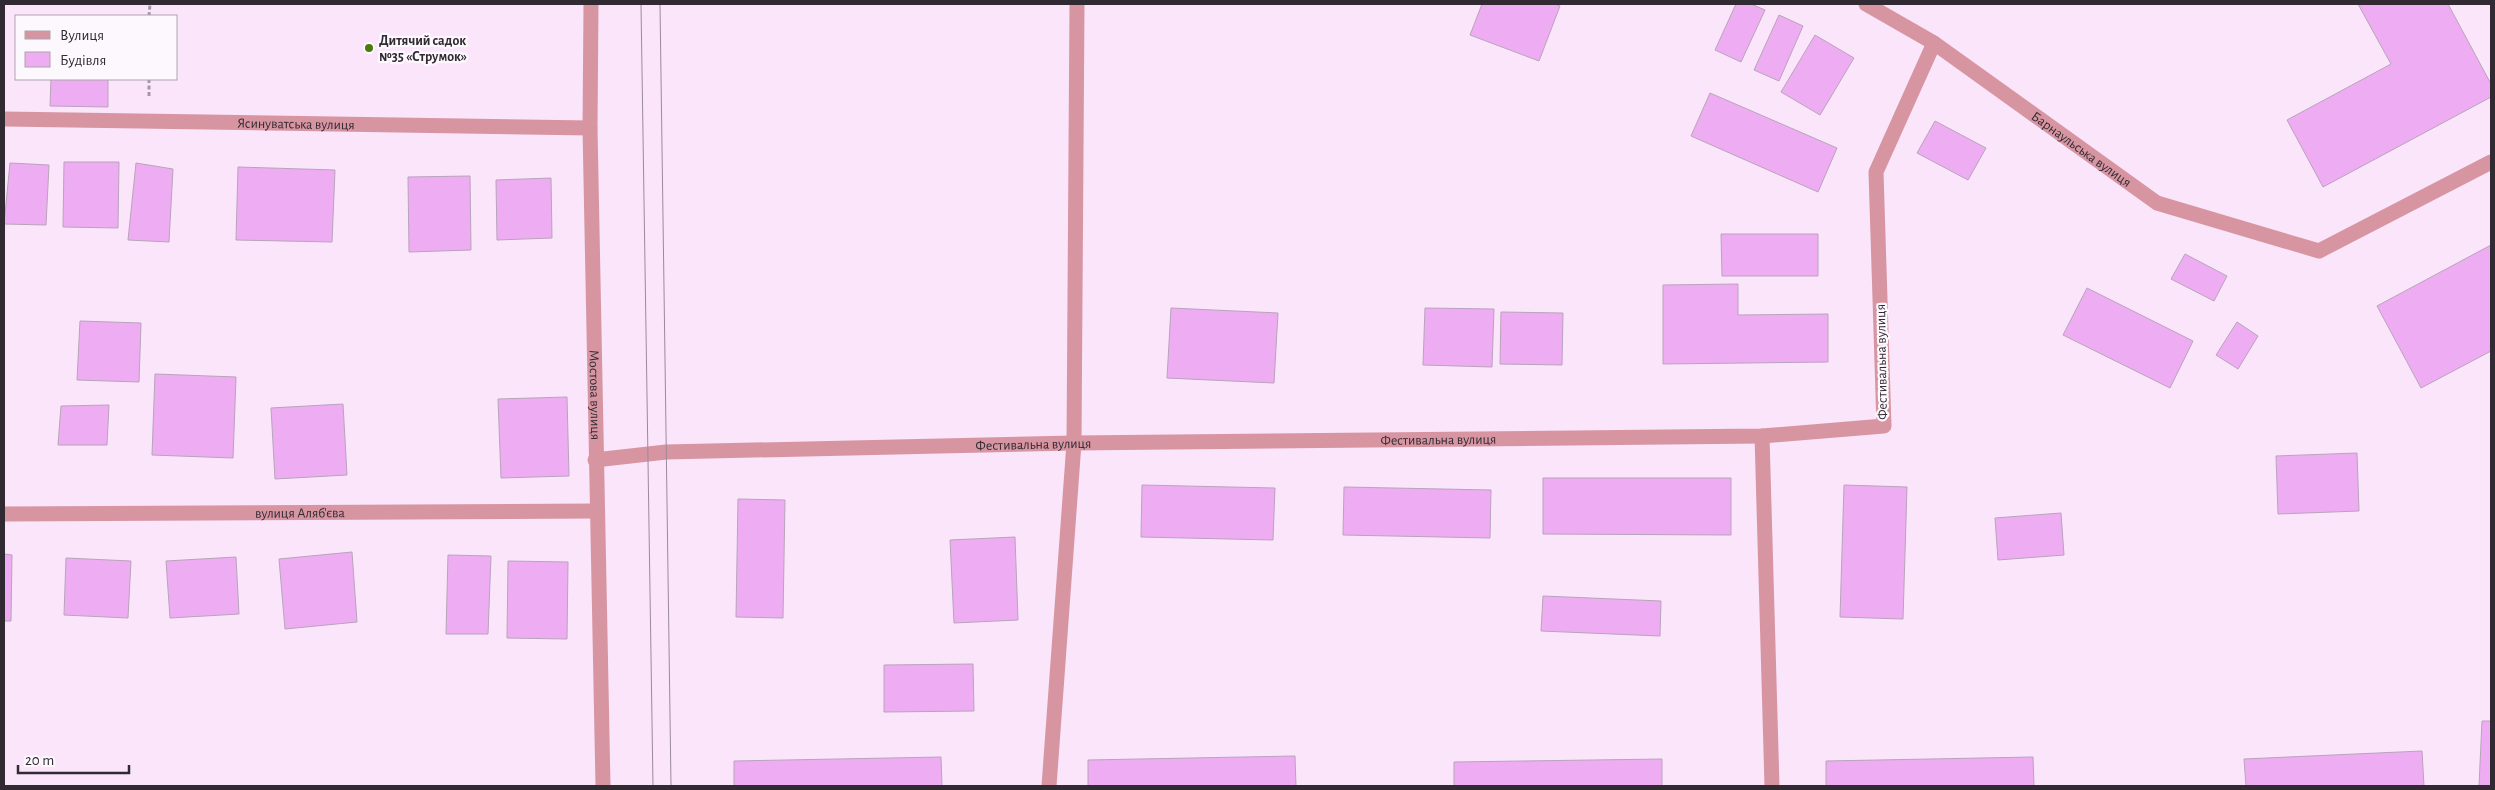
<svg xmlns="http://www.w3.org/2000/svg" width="2495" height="790" font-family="'Alegreya Sans',sans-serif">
<rect width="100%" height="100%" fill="#fae5fb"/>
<g fill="#eeadf3" stroke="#b8a4b9">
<path d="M 1482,4 L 1554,4 L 1560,6 L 1539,61 L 1470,35 Z"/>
<path d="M 1736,4 L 1751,4 L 1765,10 L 1741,62 L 1715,50 Z"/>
<path d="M 2358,4 L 2448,4 L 2491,84 L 2491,97 L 2323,187 L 2287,120 L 2391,64 Z"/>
<path d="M 1779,15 L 1803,26 L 1779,81 L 1754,70 Z"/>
<path d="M 1815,35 L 1854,58 L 1820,115 L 1781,92 Z"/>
<path d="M 51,79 L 108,79 L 108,107 L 50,106 Z"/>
<path d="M 1710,93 L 1837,148 L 1818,192 L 1691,136 Z"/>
<path d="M 1935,121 L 1986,148 L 1968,180 L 1917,153 Z"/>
<path d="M 64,162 L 119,162 L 118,228 L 63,227 Z"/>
<path d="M 10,163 L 49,165 L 46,225 L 4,224 Z"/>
<path d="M 136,163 L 173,169 L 169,242 L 128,240 Z"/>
<path d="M 238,167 L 335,170 L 332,242 L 236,240 Z"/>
<path d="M 470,176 L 471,250 L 409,252 L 408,177 Z"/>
<path d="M 551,178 L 552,238 L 497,240 L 496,180 Z"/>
<path d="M 1721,234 L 1818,234 L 1818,276 L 1722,276 Z"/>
<path d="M 2491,245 L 2491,351 L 2421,388 L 2377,306 Z"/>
<path d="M 2185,254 L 2227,276 L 2214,301 L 2171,279 Z"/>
<path d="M 1738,284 L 1738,315 L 1828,314 L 1828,362 L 1663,364 L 1663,285 Z"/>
<path d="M 2087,288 L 2193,341 L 2170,388 L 2063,335 Z"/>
<path d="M 1171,308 L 1278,313 L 1274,383 L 1167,378 Z"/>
<path d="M 1425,308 L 1494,309 L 1492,367 L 1423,365 Z"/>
<path d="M 1501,312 L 1563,313 L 1562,365 L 1500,364 Z"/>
<path d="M 80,321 L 141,323 L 139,382 L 77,380 Z"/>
<path d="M 2237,322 L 2258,336 L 2238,369 L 2216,355 Z"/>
<path d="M 155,374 L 236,377 L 233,458 L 152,455 Z"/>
<path d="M 567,397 L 569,476 L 501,478 L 498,399 Z"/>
<path d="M 343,404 L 347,475 L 275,479 L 271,408 Z"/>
<path d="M 109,405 L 107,445 L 58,445 L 61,406 Z"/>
<path d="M 2357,453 L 2359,511 L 2278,514 L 2276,456 Z"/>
<path d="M 1543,478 L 1731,478 L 1731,535 L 1543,534 Z"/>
<path d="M 1142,485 L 1275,488 L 1273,540 L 1141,537 Z"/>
<path d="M 1844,485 L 1907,487 L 1903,619 L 1840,617 Z"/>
<path d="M 1344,487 L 1491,490 L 1490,538 L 1343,535 Z"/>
<path d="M 738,499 L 785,500 L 783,618 L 736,617 Z"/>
<path d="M 2061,513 L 2064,555 L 1998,560 L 1995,518 Z"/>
<path d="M 1015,537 L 1018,620 L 954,623 L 950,540 Z"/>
<path d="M 352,552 L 357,622 L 285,629 L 279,559 Z"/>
<path d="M 4,554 L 12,555 L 11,621 L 4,621 Z"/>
<path d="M 448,555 L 491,556 L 488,634 L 446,634 Z"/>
<path d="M 236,557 L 239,614 L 170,618 L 166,561 Z"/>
<path d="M 66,558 L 131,561 L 128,618 L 64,615 Z"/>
<path d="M 508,561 L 568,562 L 567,639 L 507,638 Z"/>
<path d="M 1543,596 L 1661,601 L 1660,636 L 1541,631 Z"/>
<path d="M 973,664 L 974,711 L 884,712 L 884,665 Z"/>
<path d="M 2482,721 L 2491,721 L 2491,786 L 2479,786 Z"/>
<path d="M 2422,751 L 2424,786 L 2246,786 L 2244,759 Z"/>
<path d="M 1295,756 L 1296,786 L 1088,786 L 1088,760 Z"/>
<path d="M 941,757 L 942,786 L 734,786 L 734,761 Z"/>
<path d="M 2033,757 L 2034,786 L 1826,786 L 1826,761 Z"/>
<path d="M 1662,759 L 1662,786 L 1454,786 L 1454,762 Z"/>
</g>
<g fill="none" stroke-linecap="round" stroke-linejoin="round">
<g stroke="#a697a7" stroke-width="3" stroke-dasharray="4 2.5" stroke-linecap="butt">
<path d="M 149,16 L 150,4"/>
<path d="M 149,96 L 149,79"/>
</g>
<g stroke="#d795a2" stroke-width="15">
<path id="s1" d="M 591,4 L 590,128 L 603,786"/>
<path id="s2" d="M 1866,4 L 1934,43 L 2157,203 L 2319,251 L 2491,162"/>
<path id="s3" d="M 4,119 L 590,128"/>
<path d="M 1762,436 L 1772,786"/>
<path id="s4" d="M 595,460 L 666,452 L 1074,443 L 1762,436 L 1884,426 L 1876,172 L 1934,43"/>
<path id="s5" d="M 4,514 L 596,511"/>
<path d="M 1049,786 L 1074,443 L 1077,4"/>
</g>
<g stroke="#9a8b9b" stroke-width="1">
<path d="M 641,4 L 653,786"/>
<path d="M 660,4 L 671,786"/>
</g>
</g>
<circle fill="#487b0a" stroke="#fcf8fd" stroke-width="2" cx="369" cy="48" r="5"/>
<g text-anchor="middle" stroke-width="4.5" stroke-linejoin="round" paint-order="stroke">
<g font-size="14" font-weight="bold" fill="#322a33" stroke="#fcf8fd" text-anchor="start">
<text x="379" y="45">Дитячий садок<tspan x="379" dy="16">№35 «Струмок»</tspan></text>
</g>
<g font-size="14" fill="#322a33" stroke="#fcf8fd">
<text dy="5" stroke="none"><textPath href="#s3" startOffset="292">Ясинуватська вулиця</textPath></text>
<text dy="5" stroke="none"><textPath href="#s2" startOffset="260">Барнаульська вулиця</textPath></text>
<text transform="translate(1881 362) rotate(-91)" y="5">Фестивальна вулиця</text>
<text dy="5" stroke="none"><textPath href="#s1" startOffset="391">Мостова вулиця</textPath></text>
<text dy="5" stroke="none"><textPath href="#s4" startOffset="844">Фестивальна вулиця</textPath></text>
<text dy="5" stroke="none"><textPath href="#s4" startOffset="439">Фестивальна вулиця</textPath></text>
<text dy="5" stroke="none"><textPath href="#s5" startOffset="296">вулиця Аляб'єва</textPath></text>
</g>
</g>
<rect width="2495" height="790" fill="none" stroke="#322a33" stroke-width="10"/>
<rect x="15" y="15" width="162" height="65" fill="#fcf8fd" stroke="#aba6ac"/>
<rect x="25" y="31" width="25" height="8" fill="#d795a2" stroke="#aba6ac"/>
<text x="60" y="40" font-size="15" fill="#322a33">Вулиця</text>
<rect x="25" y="52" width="25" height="15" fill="#eeadf3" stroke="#aba6ac"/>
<text x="60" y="65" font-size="15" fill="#322a33">Будівля</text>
<path d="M18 765v8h111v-8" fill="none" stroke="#322a33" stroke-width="2.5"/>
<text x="25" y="765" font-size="15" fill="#322a33" stroke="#fcf8fd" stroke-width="4" paint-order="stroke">20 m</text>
</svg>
